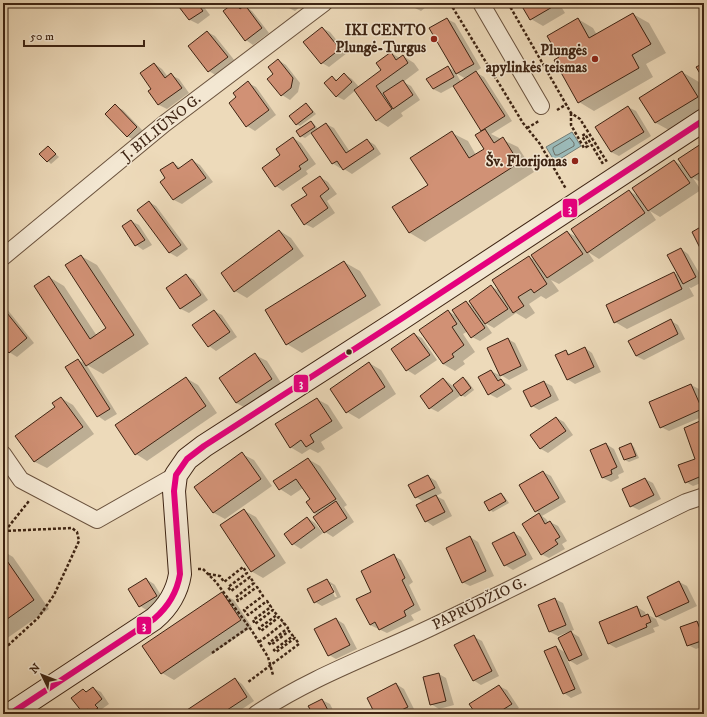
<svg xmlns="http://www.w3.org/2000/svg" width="707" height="717" font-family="'IM FELL DW Pica',serif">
<rect width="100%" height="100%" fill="#eddaba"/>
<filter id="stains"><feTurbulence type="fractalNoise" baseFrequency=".005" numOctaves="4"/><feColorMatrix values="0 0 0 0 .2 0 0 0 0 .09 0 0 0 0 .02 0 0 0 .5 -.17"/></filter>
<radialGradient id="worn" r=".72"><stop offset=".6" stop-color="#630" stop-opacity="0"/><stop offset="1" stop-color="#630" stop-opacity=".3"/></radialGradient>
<path fill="#9bb9b7" stroke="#767d75" d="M 572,132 L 581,146 L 555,162 L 546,147 Z"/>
<g fill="#0003" fill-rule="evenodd">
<path d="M 178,3 L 201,3 L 210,15 L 198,24 L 190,20 Z"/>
<path d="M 235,3 L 243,8 L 245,6 L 252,11 L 269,33 L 253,45 L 246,40 Z"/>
<path d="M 284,3 L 305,3 L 295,11 L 287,7 Z"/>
<path d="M 410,3 L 431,3 L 421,11 L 413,7 Z"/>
<path d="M 521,3 L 559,3 L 565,13 L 543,26 L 531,19 Z"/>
<path d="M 3,14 L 8,18 L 3,24 Z"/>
<path d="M 633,14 L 649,23 L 666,53 L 646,64 L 653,77 L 594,111 L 579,102 L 561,58 L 578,19 L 593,28 L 597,35 Z"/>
<path d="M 447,19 L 455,23 L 481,68 L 475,72 L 484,77 L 512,121 L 491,134 L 518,147 L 534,172 L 425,242 L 410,233 L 394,208 L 429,185 L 452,133 L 468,141 L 476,155 L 486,149 L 482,131 L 454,86 L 441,93 L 433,89 L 448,67 L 456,72 ZM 456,73 L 466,79 L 461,82 Z"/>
<path d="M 322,28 L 330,32 L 347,53 L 329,67 L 322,63 Z"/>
<path d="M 207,32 L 215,36 L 235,61 L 217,76 L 209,71 L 189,46 Z"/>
<path d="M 391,53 L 400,58 L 403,56 L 414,63 L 419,70 L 403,82 L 411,86 L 420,100 L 401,113 L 403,116 L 388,127 L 377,120 L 356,90 L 344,100 L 336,96 L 332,77 L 337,80 L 344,74 L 352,79 L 359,87 L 383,70 Z"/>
<path d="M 278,60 L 286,65 L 300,83 L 298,92 L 290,100 L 282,95 L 275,74 Z"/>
<path d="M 155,64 L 162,69 L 168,77 L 171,75 L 179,79 L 189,93 L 167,109 L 159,105 L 150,91 L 153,89 Z"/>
<path d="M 682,72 L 704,85 L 704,119 L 678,135 L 656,123 L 641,98 Z"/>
<path d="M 248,83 L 256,87 L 276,115 L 255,131 L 247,126 L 238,98 Z"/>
<path d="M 306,104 L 309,106 L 316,114 L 300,126 L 296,124 Z"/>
<path d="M 116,106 L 123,110 L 144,132 L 135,141 L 127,136 Z"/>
<path d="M 628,107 L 636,111 L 651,136 L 619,156 L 611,152 Z"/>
<path d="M 311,122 L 314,124 L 318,129 L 326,124 L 334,128 L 350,152 L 367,140 L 375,145 L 381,154 L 352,174 L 344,169 L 342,167 L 340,168 L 332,163 L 312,133 L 305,138 L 301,136 Z"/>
<path d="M 293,138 L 301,143 L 316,164 L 306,171 L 308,174 L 283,191 L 276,186 L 281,156 Z"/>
<path d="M 704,143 L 704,184 L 693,178 L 701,190 L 660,217 L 650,211 L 656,220 L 599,259 L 588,252 L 594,261 L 559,284 L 551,280 L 559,291 L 546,299 L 541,296 L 529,304 L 535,313 L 526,319 L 516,313 L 494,328 L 485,323 L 492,333 L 480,341 L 472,337 L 468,331 L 463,334 L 475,352 L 463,361 L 465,364 L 455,371 L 443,364 L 448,311 L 458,317 L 466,302 L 474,307 L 491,286 L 501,292 L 529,257 L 537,261 L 567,232 L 579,238 L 629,191 L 640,197 L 674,161 L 685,167 Z"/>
<path d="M 48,147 L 59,157 L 51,164 L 41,154 Z"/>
<path d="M 192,160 L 200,165 L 213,182 L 182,204 L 174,200 L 162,182 L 167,178 L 173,163 L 181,168 Z"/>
<path d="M 320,177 L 328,182 L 337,194 L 327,201 L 335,213 L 313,228 L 305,224 L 308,195 Z"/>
<path d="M 149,202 L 156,206 L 188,249 L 177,257 L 170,253 L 138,210 Z"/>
<path d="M 131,221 L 139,225 L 152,245 L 143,250 L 136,245 Z"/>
<path d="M 280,231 L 291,238 L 304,256 L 247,298 L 235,291 Z"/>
<path d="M 681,249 L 688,254 L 704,281 L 691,288 L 689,287 L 694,296 L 627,329 L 615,322 L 674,273 L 680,276 Z"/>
<path d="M 81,256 L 97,265 L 149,344 L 103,374 L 87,365 L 49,277 L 64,286 L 97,336 L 108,329 Z"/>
<path d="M 344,262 L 360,271 L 381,305 L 302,353 L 287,344 Z"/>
<path d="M 186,275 L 194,280 L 208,300 L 189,313 L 181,309 L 167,289 Z"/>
<path d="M 3,304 L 34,343 L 17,357 L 9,352 L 3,345 Z"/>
<path d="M 214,311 L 222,315 L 237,337 L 216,351 L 209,346 Z"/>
<path d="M 671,321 L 678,325 L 685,339 L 644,360 L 636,356 Z"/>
<path d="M 414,334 L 422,338 L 437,360 L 415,375 L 407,370 Z"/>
<path d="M 508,339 L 515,343 L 528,370 L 509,380 L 501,375 Z"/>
<path d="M 585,348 L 592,353 L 601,372 L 575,384 L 567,379 L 565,351 L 571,355 Z"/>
<path d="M 255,355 L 267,361 L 283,386 L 248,409 L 236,403 Z"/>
<path d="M 78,360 L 86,364 L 117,414 L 105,421 L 98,416 Z"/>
<path d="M 369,363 L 381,370 L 396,394 L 359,419 L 347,412 L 331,389 Z"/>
<path d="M 491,371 L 499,375 L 502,381 L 509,385 L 512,389 L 497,398 L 489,394 Z"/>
<path d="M 186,378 L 198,385 L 217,413 L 147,461 L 136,454 Z"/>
<path d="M 463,378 L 467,380 L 474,390 L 465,397 L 461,395 L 438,412 L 430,408 L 444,379 L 453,386 Z"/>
<path d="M 544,382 L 552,386 L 559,400 L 539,410 L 532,406 Z"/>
<path d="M 691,385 L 699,389 L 704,401 L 704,416 L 669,431 L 661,427 L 650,403 Z"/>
<path d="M 61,398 L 73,405 L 94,434 L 47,468 L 35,462 L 16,436 L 56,407 Z"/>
<path d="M 317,399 L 328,405 L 343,428 L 321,442 L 325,449 L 318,453 L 310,449 L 302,454 L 290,447 Z"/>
<path d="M 557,418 L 564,422 L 573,435 L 548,453 L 541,449 L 532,436 Z"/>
<path d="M 700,423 L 704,425 L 704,482 L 693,486 L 686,482 L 697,460 Z"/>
<path d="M 606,444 L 614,449 L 624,472 L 618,475 L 619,478 L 611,482 L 603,478 L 591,451 Z"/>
<path d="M 631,444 L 634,447 L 639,458 L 629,462 L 625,460 L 621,448 Z"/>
<path d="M 242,454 L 254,460 L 272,486 L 225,519 L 214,513 L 195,487 Z"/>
<path d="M 308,459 L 320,466 L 347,505 L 344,507 L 354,522 L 333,537 L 325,532 L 318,515 L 314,513 L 311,500 L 303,488 L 291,496 L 280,489 Z"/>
<path d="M 543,472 L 551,476 L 566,502 L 542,516 L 546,519 L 549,523 L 550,522 L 558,526 L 567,541 L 562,544 L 565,549 L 549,558 L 541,554 L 523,524 L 540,513 L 536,511 Z"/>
<path d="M 428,476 L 436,481 L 442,493 L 436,496 L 444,500 L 452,516 L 433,526 L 426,521 L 424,502 L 416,497 Z"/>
<path d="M 645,479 L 653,483 L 661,499 L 639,510 L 631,506 Z"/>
<path d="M 501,494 L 504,496 L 509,503 L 493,512 L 490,510 Z"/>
<path d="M 245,511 L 256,517 L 286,563 L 263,578 L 251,571 Z"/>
<path d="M 308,518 L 315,523 L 323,533 L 301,549 L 293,544 Z"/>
<path d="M 514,533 L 521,537 L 533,559 L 513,570 L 505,565 Z"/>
<path d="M 470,537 L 478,542 L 494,576 L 470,586 L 462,582 Z"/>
<path d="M 3,551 L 13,557 L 49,609 L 3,641 Z"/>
<path d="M 394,556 L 401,560 L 413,582 L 409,585 L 421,610 L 411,615 L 414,620 L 387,633 L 370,625 L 373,592 Z"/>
<path d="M 146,579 L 154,584 L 164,600 L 148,611 L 140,606 Z"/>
<path d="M 327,580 L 335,585 L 341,597 L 322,606 L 315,602 ZM 329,585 L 332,585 L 337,597 L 335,597 Z"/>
<path d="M 679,582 L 687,586 L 697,606 L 665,621 L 657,617 L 648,597 Z"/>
<path d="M 222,594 L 234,600 L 252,627 L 174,680 L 162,673 Z"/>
<path d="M 555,599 L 563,603 L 574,630 L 558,636 L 550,632 Z"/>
<path d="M 637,607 L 645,612 L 646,616 L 648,615 L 656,619 L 659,626 L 653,628 L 655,632 L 616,648 L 609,644 Z"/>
<path d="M 336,619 L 344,624 L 357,649 L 336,659 L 329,655 Z"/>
<path d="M 697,622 L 704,626 L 704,646 L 696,649 L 688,645 Z"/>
<path d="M 571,632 L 579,637 L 589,659 L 577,665 L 567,659 L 582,693 L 571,698 L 564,693 L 556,647 L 566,653 Z"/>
<path d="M 474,637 L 482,641 L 499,676 L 481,685 L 473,680 Z"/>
<path d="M 439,674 L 446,678 L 454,705 L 439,709 L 431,704 Z"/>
<path d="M 235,679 L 242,684 L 254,701 L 235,714 L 183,714 Z"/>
<path d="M 396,684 L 404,689 L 415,711 L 409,714 L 376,714 Z"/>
<path d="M 499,686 L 507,690 L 519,708 L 510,714 L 477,714 Z"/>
<path d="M 93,688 L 101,692 L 109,704 L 102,709 L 105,713 L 104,714 L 86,714 L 73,698 L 84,690 L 87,692 Z"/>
<path d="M 322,700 L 330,704 L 335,714 L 314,714 Z"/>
</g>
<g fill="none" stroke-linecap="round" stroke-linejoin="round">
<path stroke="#6c6e65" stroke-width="1" d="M 570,138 L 574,143 L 574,146 L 558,155 L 555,155 L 553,150 L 553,148 Z"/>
</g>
<g fill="#d19175" stroke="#3e2413">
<path d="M 176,3 L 197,3 L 203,11 L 189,20 Z"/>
<path d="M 234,3 L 236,3 L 240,9 L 245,5 L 262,28 L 245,41 L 223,11 Z"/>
<path d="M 520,3 L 552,3 L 554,6 L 530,20 Z"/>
<path d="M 633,13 L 651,44 L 632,55 L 639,68 L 578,103 L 554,60 L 559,57 L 547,36 L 578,18 L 589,38 Z"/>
<path d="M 447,18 L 474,64 L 456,74 L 429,28 Z"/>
<path d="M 322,27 L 340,49 L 321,64 L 303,42 Z"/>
<path d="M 207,31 L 228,57 L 208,72 L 188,46 Z"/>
<path d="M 391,52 L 396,60 L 403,55 L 408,63 L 376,86 L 392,109 L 376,121 L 354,90 L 381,70 L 376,63 Z"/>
<path d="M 278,59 L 293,78 L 291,88 L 281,96 L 267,79 L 273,74 L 268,67 Z"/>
<path d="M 154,63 L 165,78 L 171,73 L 182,88 L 158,105 L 148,91 L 151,89 L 140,73 Z"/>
<path d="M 704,63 L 704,80 L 696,67 Z"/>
<path d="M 448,66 L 454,77 L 433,89 L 426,79 Z"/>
<path d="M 476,71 L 505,116 L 481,131 L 453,86 Z"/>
<path d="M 682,71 L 698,97 L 655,123 L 639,98 Z"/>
<path d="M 344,73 L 352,82 L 336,97 L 324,83 L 332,76 L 336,81 Z"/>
<path d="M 403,80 L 413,95 L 393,109 L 383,93 Z"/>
<path d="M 248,81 L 269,110 L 246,127 L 229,103 L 236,97 L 233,93 Z"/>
<path d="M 306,103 L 313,112 L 296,125 L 289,116 Z"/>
<path d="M 115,104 L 137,127 L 127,137 L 105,114 Z"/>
<path d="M 628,106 L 644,132 L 611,152 L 595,127 Z"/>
<path d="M 311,121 L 315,127 L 300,137 L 296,131 Z"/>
<path d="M 326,123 L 346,153 L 367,139 L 374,149 L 343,170 L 337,161 L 332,164 L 311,133 Z"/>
<path d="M 485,129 L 494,143 L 503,137 L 519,163 L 409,233 L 392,207 L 428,185 L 410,158 L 452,131 L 469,158 L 484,149 L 475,135 Z"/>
<path d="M 293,137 L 308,160 L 299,166 L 301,169 L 275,187 L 262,168 L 280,155 L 276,149 Z"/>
<path d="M 704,142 L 704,170 L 691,178 L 678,159 Z"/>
<path d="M 48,146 L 56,154 L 47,162 L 39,154 Z"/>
<path d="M 192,159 L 206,178 L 173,200 L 160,182 L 165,178 L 160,170 L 173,162 L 178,169 Z"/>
<path d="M 674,160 L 690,183 L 648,211 L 632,188 Z"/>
<path d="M 320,176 L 329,189 L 320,196 L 328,208 L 304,225 L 291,205 L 307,195 L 302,188 Z"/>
<path d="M 629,190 L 645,213 L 587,253 L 571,229 Z"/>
<path d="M 149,201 L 181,245 L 169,253 L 137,210 Z"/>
<path d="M 131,220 L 145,240 L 135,246 L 122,226 Z"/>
<path d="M 704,225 L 704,245 L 700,248 L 692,232 Z"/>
<path d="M 279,230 L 293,249 L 234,292 L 221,273 Z"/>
<path d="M 567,231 L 583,254 L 547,278 L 531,255 Z"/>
<path d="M 681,248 L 696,277 L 683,284 L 667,255 Z"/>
<path d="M 81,255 L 134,335 L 86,366 L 34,286 L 49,276 L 90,339 L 106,328 L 65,265 Z"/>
<path d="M 529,256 L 547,284 L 534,293 L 531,289 L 518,297 L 524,306 L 513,313 L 492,280 Z"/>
<path d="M 344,261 L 366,296 L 286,345 L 265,310 Z"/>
<path d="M 674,272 L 682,289 L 614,323 L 606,305 Z"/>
<path d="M 186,274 L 201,295 L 180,309 L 166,288 Z"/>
<path d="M 491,285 L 508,309 L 485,324 L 469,301 Z"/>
<path d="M 466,301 L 485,328 L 471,338 L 452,310 Z"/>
<path d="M 3,308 L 27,338 L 9,353 L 3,346 Z"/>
<path d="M 214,310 L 230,332 L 208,347 L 192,325 Z"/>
<path d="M 448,310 L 457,324 L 452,327 L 464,345 L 452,354 L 454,357 L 443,364 L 419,330 Z"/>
<path d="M 671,319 L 678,334 L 636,356 L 628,341 Z"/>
<path d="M 414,333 L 430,355 L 406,371 L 391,349 Z"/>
<path d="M 508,338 L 521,366 L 500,376 L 487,348 Z"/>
<path d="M 585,347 L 594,367 L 567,380 L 555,355 L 566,350 L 568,355 Z"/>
<path d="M 255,353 L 272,379 L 236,403 L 219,378 Z"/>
<path d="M 78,359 L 110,409 L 97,417 L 65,367 Z"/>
<path d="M 369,362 L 385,387 L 346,413 L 330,389 Z"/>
<path d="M 491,370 L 498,381 L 501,379 L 505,385 L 488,395 L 478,377 Z"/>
<path d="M 186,377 L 206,406 L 135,455 L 115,425 Z"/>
<path d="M 463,377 L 471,388 L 461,396 L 453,385 Z"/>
<path d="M 443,378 L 453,391 L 429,409 L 420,396 Z"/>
<path d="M 544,381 L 551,396 L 531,407 L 523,391 Z"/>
<path d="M 691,384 L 702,409 L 660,428 L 649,402 Z"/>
<path d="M 61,397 L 83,427 L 34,462 L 15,436 L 55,407 L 52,403 Z"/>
<path d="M 317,398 L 332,421 L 310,435 L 314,442 L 306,447 L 301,440 L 290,448 L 275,424 Z"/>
<path d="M 556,417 L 566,431 L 540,449 L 530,435 Z"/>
<path d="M 700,421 L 704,431 L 704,475 L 685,483 L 678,465 L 695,459 L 684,428 Z"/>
<path d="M 606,443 L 617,467 L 611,470 L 612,474 L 602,478 L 590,450 Z"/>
<path d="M 631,443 L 636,456 L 624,460 L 619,448 Z"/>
<path d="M 242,452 L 261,479 L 213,513 L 194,487 Z"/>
<path d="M 308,458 L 336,499 L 314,513 L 306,502 L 310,499 L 296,479 L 279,490 L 273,481 Z"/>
<path d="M 543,471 L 559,498 L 535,512 L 519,485 Z"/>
<path d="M 428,475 L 435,488 L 415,498 L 408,485 Z"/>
<path d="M 645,478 L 654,495 L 630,507 L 622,489 Z"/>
<path d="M 501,493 L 506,501 L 489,511 L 484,502 Z"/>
<path d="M 436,495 L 445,512 L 425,522 L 416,505 Z"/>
<path d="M 336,501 L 347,518 L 324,533 L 313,517 Z"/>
<path d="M 244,509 L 275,556 L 251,572 L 220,525 Z"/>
<path d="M 539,513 L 545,524 L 550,521 L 560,537 L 555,540 L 558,544 L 541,555 L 522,524 Z"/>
<path d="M 307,517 L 315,528 L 292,545 L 284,534 Z"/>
<path d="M 514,532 L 526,555 L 504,566 L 492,543 Z"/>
<path d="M 470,536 L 486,571 L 462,583 L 446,548 Z"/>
<path d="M 394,554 L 405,578 L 402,580 L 414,605 L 404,611 L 406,616 L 379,630 L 375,622 L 370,625 L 356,599 L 371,592 L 361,571 Z"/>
<path d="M 3,555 L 34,600 L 3,622 Z"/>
<path d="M 146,578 L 157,596 L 139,607 L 128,589 Z"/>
<path d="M 327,579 L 334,592 L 314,603 L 307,589 Z"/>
<path d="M 679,581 L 689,602 L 656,617 L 647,597 Z"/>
<path d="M 222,592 L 241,620 L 161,674 L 142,646 Z"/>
<path d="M 555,598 L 566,625 L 549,632 L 538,605 Z"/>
<path d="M 637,606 L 641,617 L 648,614 L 651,622 L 646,624 L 647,627 L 608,644 L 599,622 Z"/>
<path d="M 336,618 L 350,645 L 328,656 L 314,629 Z"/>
<path d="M 697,621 L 704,640 L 687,646 L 680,627 Z"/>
<path d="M 571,631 L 582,655 L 569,661 L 558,638 Z"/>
<path d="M 474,635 L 492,671 L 473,681 L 454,645 Z"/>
<path d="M 556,646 L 575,689 L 563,694 L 544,651 Z"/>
<path d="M 439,673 L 446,701 L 430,705 L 423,677 Z"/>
<path d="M 235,678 L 247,697 L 221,714 L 181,714 Z"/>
<path d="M 396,683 L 408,707 L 393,714 L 375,714 L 367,698 Z"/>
<path d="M 499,685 L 512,704 L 496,714 L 491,714 L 489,711 L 484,714 L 476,714 L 469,704 Z"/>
<path d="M 93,687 L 102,699 L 95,705 L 98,708 L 91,713 L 88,709 L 83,713 L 71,698 L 83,689 L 86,692 Z"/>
<path d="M 322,699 L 330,714 L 313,714 L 308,706 Z"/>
</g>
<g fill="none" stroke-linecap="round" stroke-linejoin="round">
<g stroke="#6a523d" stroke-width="18">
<g id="minor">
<path d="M 481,3 L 541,106"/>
<path d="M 3,257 L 164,124 L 324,3"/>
<path d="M 3,454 L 21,480 L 97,520 L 176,475"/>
<path d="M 256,714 C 309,678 373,655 430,628 C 516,587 600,544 686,502 L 704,496"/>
</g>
</g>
<g stroke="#3e2413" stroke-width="24">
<path id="secondary" d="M 10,714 L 154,619 C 168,607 177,593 180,574 L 174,491 L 176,475 L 187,459 L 204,446 L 401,319 L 704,120"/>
</g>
<g stroke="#3e2413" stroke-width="2.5" stroke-dasharray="3 2" stroke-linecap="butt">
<path d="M 450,3 L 523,123 L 540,144 L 566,189"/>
<path d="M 508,3 L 571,113 L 580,119 L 607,162"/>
<path d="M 557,110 L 567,104"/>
<path d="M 571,113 L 571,125 L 584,148 L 588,146 L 582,136 L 585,134 L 603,164"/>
<path d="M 527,128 L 539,121"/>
<path d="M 3,531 L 72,528 L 77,532 L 79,541 L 54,595 L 38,618 L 3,650"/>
<path d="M 5,531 L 29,501"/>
<path d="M 198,569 L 203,569 L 216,582 L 252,631 L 268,657 L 273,675"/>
<path d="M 208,574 L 220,576 L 224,582 L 243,567 L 247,573 L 228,587 L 231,591 L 250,577 L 254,583 L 236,597 L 238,601 L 257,587 L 263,596 L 244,610 L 248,615 L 267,601 L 271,607 L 253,620 L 255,624 L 273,610 L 277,615 L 259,628 L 261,631 L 279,617 L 288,628 L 269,643 L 271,645 L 289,631 L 293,636 L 274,650 L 276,652 L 295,638 L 299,644 L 248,682"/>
<path d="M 259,642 L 284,623"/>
<path d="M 212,653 L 249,627"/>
</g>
<use href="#minor" stroke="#f3e7d2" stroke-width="16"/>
<use href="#secondary" stroke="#f3e7d2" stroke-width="22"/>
<g stroke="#f3e7d2" stroke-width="9">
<path id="bus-1" d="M 10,714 L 154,619 C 168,607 177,593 180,574 L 174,491 L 176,475 L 187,459 L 204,446 L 401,319 L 704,120"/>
</g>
<use href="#bus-1" stroke="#e5007d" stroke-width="6"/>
</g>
<g fill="#8f2418" stroke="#f3e7d2" stroke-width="1.5">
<circle cx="434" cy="39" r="4"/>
<circle cx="595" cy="59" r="4"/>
<circle cx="575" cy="161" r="4"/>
</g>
<circle fill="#3e2413" stroke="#f3e7d2" stroke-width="1.5" cx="349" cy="352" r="3.5"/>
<g text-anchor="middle" stroke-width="3" stroke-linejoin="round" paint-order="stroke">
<g font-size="15" font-weight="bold" fill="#3e2413" stroke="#f3e7d2" text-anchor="end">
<text x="426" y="35">IKI CENTO<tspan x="426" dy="17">Plungė-Turgus</tspan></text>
<text x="587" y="55">Plungės<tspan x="587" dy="17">apylinkės teismas</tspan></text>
<text x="567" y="166">Šv. Florijonas</text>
</g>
<g font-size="15" fill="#3e2413" stroke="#f3e7d2">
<text transform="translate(161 127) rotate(-39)" y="5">J. BILIŪNO G.</text>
<text transform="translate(479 603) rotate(-26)" y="5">PAPRŪDŽIO G.</text>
</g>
</g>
<g stroke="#f3e7d2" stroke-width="1.5">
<rect x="562" y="198" width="16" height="20" rx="4" fill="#e5007d"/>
<rect x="293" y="374" width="16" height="19" rx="4" fill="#e5007d"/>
<rect x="136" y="616" width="16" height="19" rx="4" fill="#e5007d"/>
</g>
<g font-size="11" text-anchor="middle" font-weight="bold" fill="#fff">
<text x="570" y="212">3</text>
<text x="301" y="387">3</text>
<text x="144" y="629">3</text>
</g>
<rect width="707" height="717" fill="none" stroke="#eddaba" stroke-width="16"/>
<rect x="4" y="4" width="699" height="709" fill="none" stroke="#3e2413" stroke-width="2"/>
<rect x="8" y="8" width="691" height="701" fill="none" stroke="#3e2413"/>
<g transform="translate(42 675) rotate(313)" stroke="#f3e7d2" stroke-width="3" paint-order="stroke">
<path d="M0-3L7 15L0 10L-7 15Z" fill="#3e2413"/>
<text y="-6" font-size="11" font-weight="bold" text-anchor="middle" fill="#3e2413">N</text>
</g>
<path d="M24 40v6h120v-6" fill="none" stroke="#3e2413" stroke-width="2"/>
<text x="30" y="40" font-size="12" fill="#3e2413" stroke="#f3e7d2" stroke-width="3" paint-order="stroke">50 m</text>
<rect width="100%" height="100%" filter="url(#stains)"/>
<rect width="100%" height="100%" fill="url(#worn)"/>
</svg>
